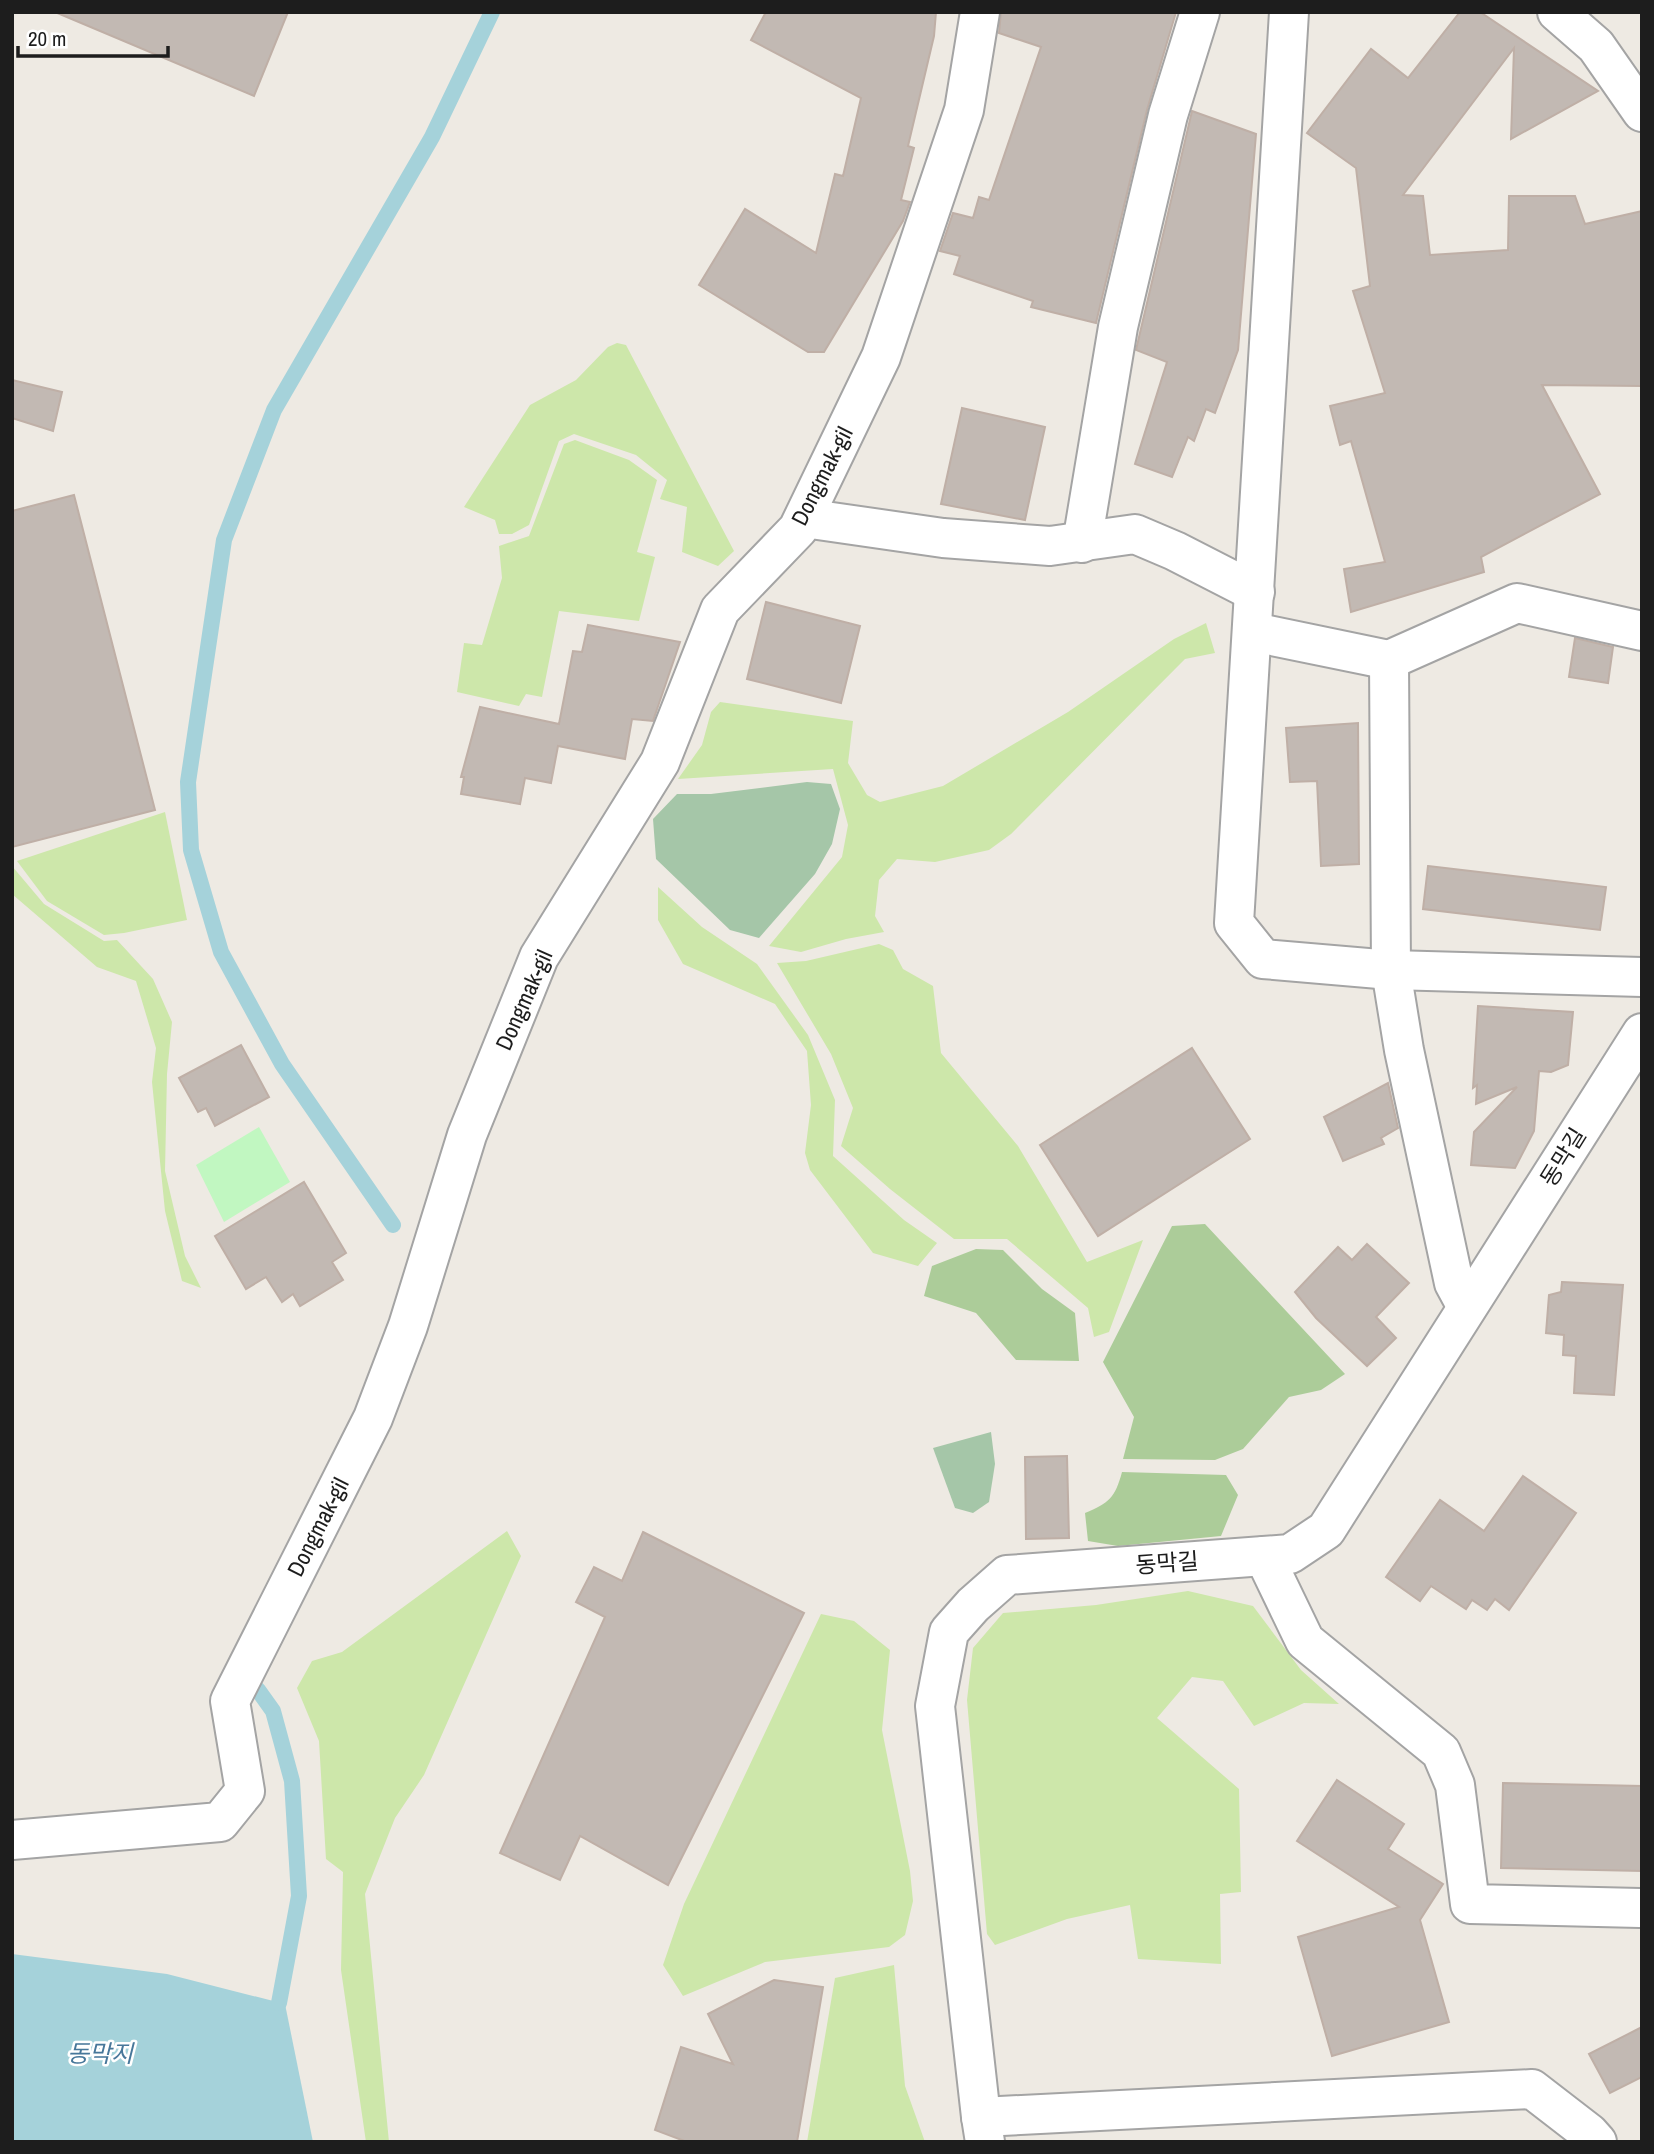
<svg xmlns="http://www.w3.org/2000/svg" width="1654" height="2154" font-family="'Archivo Narrow','Noto Sans KR',sans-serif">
<rect width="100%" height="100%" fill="#eeeae3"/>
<g fill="#cde7aa">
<path d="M 617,343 L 626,345 L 734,551 L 718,566 L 682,552 L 687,507 L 660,499 L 667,480 L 636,455 L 574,434 L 559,441 L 529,525 L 512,534 L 499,534 L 495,520 L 464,507 L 530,405 L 576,380 L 608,347 Z"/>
<path d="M 575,440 L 629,460 L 657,480 L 637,552 L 655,557 L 639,621 L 559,611 L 542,697 L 526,694 L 519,706 L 457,692 L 464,643 L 482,645 L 502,578 L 499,546 L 529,536 L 564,444 Z"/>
<path d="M 1206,623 L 1215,653 L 1185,659 L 1011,834 L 989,850 L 935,862 L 897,859 L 879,880 L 875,916 L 884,932 L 846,939 L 801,952 L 769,946 L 842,857 L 848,825 L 833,769 L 678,779 L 702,745 L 711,712 L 720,702 L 853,721 L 848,763 L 867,795 L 880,802 L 943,786 L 1068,712 L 1174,639 Z"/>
<path d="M 165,812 L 187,920 L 124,933 L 104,935 L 47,901 L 17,861 Z"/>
<path d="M 12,866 L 44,904 L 104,941 L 117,940 L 153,979 L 172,1022 L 167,1074 L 165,1171 L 185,1256 L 201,1288 L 182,1281 L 165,1211 L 152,1082 L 156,1048 L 136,981 L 97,967 L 12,894 Z"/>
<path d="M 658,887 L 702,927 L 757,964 L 808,1035 L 835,1100 L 833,1156 L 904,1220 L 937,1243 L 918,1266 L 873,1253 L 810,1170 L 805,1153 L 811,1105 L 807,1051 L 775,1004 L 683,964 L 658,920 Z"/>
<path d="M 879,944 L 893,950 L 903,969 L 933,986 L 941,1053 L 1018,1146 L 1087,1262 L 1143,1240 L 1109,1332 L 1094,1337 L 1088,1308 L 1007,1239 L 954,1239 L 890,1189 L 841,1146 L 853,1108 L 831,1054 L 777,963 L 806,961 Z"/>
<path d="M 507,1531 L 521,1556 L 424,1775 L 395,1818 L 365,1894 L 389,2142 L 366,2142 L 341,1970 L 343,1872 L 326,1859 L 319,1741 L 297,1688 L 312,1661 L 342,1652 Z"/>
<path d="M 1188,1591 L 1253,1606 L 1301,1670 L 1339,1704 L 1304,1703 L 1254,1726 L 1223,1681 L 1192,1677 L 1157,1718 L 1239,1789 L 1241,1892 L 1220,1894 L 1221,1964 L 1138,1959 L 1130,1905 L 1067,1919 L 995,1945 L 987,1934 L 967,1700 L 973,1648 L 1003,1613 L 1096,1605 Z"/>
<path d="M 821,1614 L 854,1621 L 890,1650 L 882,1730 L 910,1871 L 913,1901 L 905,1935 L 889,1947 L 765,1962 L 683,1996 L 663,1965 L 684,1904 Z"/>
<path d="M 894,1965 L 905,2086 L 925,2142 L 807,2142 L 835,1978 Z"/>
</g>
<g fill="#accc99">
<path d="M 1205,1224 L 1345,1374 L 1321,1390 L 1289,1397 L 1243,1449 L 1215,1460 L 1123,1459 L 1134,1417 L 1103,1362 L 1172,1226 Z"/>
<path d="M 976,1249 L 1003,1250 L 1042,1289 L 1075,1313 L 1079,1361 L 1016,1360 L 976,1313 L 924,1296 L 932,1266 Z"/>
<path d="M 1122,1472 L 1226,1475 L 1238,1495 L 1221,1536 L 1118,1546 L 1088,1541 L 1085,1513 C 1109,1503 1115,1498 1122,1472 Z"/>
</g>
<g fill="#a5c6a8">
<path d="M 807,782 L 831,784 L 840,809 L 832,844 L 815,874 L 759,938 L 730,930 L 656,859 L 653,819 L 677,794 L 711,794 Z"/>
<path d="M 991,1432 L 995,1464 L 989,1502 L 973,1513 L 955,1508 L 933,1448 Z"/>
</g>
<path fill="#c1f7c1" d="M 259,1127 L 290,1182 L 224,1222 L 196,1165 Z"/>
<path fill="#a5d2da" d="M 12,1954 L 167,1974 L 285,2004 L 313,2142 L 12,2142 Z"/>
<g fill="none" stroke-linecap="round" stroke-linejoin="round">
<g stroke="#a5d2da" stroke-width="16">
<path d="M 393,1225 L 282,1064 L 221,952 L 191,850 L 188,782 L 224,540 L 274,410 L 432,137 L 492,12"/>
<path d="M 258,1690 L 273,1711 L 292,1781 L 299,1896 L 279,2003"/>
</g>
</g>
<g fill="#c2b9b3" stroke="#bfafa6" stroke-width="2">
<path d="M 55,12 L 288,12 L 254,96 Z"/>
<path d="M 766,12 L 936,12 L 934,36 L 908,146 L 914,148 L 901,200 L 910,202 L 903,221 L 824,352 L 808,352 L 699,285 L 745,209 L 816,253 L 835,174 L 843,176 L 861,98 L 751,40 Z"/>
<path d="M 1001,12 L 1176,12 L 1147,110 L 1096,323 L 1031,307 L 1033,301 L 954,274 L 960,256 L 940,251 L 953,213 L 973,218 L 979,197 L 989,200 L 1041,47 L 999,33 Z"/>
<path d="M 1460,12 L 1480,12 L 1598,91 L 1511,139 L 1514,48 L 1403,195 L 1423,196 L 1430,255 L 1508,250 L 1509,196 L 1575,196 L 1585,224 L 1642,211 L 1642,386 L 1542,385 L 1600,494 L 1481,557 L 1484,572 L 1351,612 L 1344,569 L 1385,562 L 1351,441 L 1340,445 L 1330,406 L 1385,393 L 1353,291 L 1370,286 L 1356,168 L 1307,133 L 1371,49 L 1408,78 Z"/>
<path d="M 1192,111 L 1256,134 L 1238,350 L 1215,413 L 1206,409 L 1194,441 L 1188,437 L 1172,477 L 1135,464 L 1167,362 L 1136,350 Z"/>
<path d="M 12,380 L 62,392 L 53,431 L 12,418 Z"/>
<path d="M 962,408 L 1045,427 L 1025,520 L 941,504 Z"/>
<path d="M 74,495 L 155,810 L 12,847 L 12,511 Z"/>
<path d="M 766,602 L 860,626 L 841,703 L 747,679 Z"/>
<path d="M 588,625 L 680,642 L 653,721 L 632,719 L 625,759 L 558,746 L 551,783 L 525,778 L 520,804 L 461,794 L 464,777 L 461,777 L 480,707 L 559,724 L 573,651 L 582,652 Z"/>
<path d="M 1575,638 L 1613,647 L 1608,683 L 1569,677 Z"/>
<path d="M 1358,723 L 1359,864 L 1321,866 L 1317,781 L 1290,782 L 1286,728 Z"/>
<path d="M 1428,866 L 1606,887 L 1600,930 L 1423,909 Z"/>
<path d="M 1478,1006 L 1573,1012 L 1568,1065 L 1551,1072 L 1539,1071 L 1534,1131 L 1515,1168 L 1471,1165 L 1474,1132 L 1517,1087 L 1476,1104 L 1477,1085 L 1473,1088 Z"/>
<path d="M 241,1045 L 269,1097 L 215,1126 L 206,1108 L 198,1112 L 179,1078 Z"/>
<path d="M 1192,1048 L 1250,1139 L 1098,1236 L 1040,1145 Z"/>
<path d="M 1388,1083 L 1398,1128 L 1381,1138 L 1384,1144 L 1343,1161 L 1324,1117 Z"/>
<path d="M 304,1182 L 346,1253 L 332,1262 L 343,1280 L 300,1306 L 293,1294 L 282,1302 L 266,1277 L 246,1289 L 215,1236 Z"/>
<path d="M 1367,1244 L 1409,1283 L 1376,1317 L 1396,1338 L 1367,1366 L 1316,1318 L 1295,1292 L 1338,1247 L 1352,1260 Z"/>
<path d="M 1562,1282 L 1623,1285 L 1614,1395 L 1574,1393 L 1576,1356 L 1563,1355 L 1564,1335 L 1546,1333 L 1549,1295 L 1561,1292 Z"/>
<path d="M 1067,1456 L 1069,1538 L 1026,1539 L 1025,1457 Z"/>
<path d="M 1523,1476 L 1576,1513 L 1509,1610 L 1495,1599 L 1487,1610 L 1472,1600 L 1466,1609 L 1431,1586 L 1420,1601 L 1386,1577 L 1440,1500 L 1484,1531 Z"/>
<path d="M 643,1532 L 804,1613 L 668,1885 L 580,1836 L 560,1880 L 500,1853 L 605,1617 L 576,1602 L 594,1567 L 622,1581 Z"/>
<path d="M 1337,1780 L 1404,1824 L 1388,1849 L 1443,1884 L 1420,1920 L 1449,2022 L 1332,2056 L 1298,1937 L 1399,1907 L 1297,1841 Z"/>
<path d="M 1503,1783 L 1642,1786 L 1642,1871 L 1501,1868 Z"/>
<path d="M 774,1980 L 823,1987 L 797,2142 L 687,2142 L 655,2130 L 681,2047 L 733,2064 L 708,2014 Z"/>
<path d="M 1642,2027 L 1642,2077 L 1610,2093 L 1589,2054 Z"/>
</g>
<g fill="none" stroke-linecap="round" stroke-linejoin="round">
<g stroke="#a4a4a4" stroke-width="42">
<g id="minor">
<path d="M 1289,12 L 1234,923 L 1263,959 L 1391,970 L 1642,977"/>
<path d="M 1557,12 L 1596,46 L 1642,112"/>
<path d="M 804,518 L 943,538 L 1050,546 L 1135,534 L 1175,551 L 1255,592"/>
<path d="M 1082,543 L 1118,327 L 1168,115 L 1200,12"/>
<path d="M 1253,632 L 1389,660 L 1517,603 L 1642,631"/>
<path d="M 1389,660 L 1391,970 L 1404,1050 L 1454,1283 L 1467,1307"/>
<path d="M 1264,1556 L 1305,1641 L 1441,1752 L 1455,1785 L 1470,1904 L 1640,1908"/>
<path d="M 12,1840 L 220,1822 L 245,1791 L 230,1701 L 373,1418 L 408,1326 L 467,1135 L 539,957 L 660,762 L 720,610 L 798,529 L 881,357 L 964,110 L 980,12"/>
<path d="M 981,2117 L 1532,2089 L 1589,2133 L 1597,2142"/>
<path d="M 985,2142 L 981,2117 L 935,1706 L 949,1632 L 973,1605 L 1007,1575 L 1290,1554 L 1326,1530 L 1642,1033"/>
</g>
</g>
<use href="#minor" stroke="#fff" stroke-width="38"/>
</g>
<g text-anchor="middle" stroke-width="5" stroke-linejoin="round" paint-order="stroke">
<g font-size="23" fill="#1d1d1d" stroke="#fff">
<text transform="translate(822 476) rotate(-63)" y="8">Dongmak-gil</text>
<text transform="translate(524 1000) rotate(-66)" y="8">Dongmak-gil</text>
<text transform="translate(1563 1157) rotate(-58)" y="8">동막길</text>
<text transform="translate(318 1527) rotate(-63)" y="8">Dongmak-gil</text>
<text transform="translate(1167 1563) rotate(-4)" y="8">동막길</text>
</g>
<g font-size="24" font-style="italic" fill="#47779a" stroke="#fff">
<text x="100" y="2062">동막지</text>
</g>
</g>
<rect width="1654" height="2154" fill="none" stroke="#1d1d1d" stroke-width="28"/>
<path d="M18 46v10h150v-10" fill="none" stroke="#1d1d1d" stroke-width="3.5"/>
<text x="28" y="46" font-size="21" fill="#1d1d1d" stroke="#ffffff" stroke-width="5" paint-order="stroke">20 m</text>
</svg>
